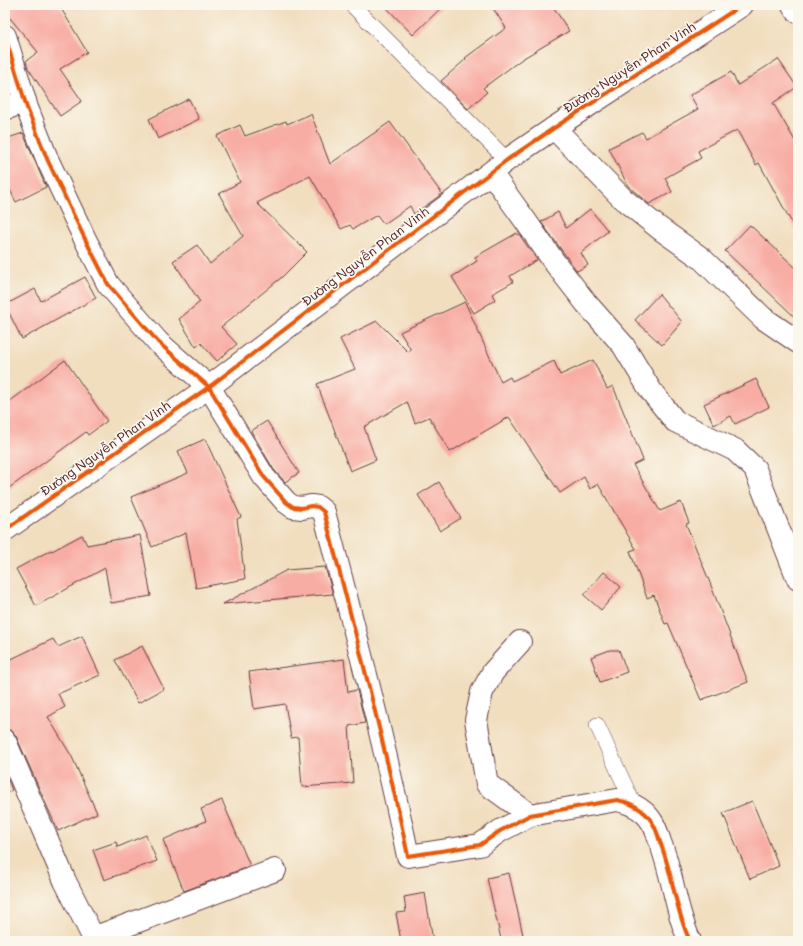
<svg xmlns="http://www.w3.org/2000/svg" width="803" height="946" font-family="Mali,sans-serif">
<rect width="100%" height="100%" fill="#fbf7ec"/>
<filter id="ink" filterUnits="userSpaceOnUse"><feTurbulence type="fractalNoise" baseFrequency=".025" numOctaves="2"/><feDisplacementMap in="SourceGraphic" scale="8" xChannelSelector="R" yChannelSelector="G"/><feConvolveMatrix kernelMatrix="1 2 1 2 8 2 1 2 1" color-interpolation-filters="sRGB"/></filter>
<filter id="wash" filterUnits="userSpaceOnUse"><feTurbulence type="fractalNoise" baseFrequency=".012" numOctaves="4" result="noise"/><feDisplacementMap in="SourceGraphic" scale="16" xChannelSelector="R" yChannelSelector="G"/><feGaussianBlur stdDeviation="0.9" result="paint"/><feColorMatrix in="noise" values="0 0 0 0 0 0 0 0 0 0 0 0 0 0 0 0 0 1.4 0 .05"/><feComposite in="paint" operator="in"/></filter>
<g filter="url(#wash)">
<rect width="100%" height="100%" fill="#f1debf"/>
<g id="blocks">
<g fill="#f8ada4">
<path d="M 5,5 L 59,5 L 87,52 L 60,69 L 82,101 L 60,116 L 28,68 L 26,61 L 38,52 L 5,12 Z"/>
<path d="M 384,5 L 444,5 L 413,35 Z"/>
<path d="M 491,5 L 552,5 L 569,31 L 522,59 L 483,88 L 487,92 L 468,109 L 441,81 L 466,59 L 465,58 L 506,28 Z"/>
<path d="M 778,59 L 797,87 L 773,103 L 798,146 L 798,234 L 759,163 L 756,165 L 737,130 L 698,151 L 701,158 L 665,178 L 672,192 L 649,204 L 628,186 L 609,148 L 642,132 L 646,138 L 698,109 L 690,95 L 731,72 L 738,85 Z"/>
<path d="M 189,99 L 199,119 L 158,139 L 149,119 Z"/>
<path d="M 311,114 L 330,164 L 390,122 L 442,194 L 414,214 L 410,206 L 384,224 L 377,215 L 353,229 L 350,225 L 341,229 L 310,176 L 257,203 L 307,252 L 282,277 L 221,327 L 237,344 L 217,361 L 201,343 L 196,347 L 179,319 L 200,302 L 173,261 L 197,245 L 210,264 L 243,236 L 219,194 L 240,182 L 217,136 L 240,125 L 245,136 L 286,121 L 287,124 Z"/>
<path d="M 23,133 L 46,187 L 16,202 L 5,180 L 5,139 Z"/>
<path d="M 590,209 L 608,231 L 581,253 L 588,265 L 577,271 L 541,222 L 558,212 L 566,228 Z"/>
<path d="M 750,225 L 798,270 L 798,320 L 725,251 Z"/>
<path d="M 517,233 L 518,235 L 519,234 L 537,260 L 510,276 L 513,282 L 492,294 L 495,300 L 474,313 L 452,277 L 477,261 L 475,257 Z"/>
<path d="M 85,277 L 96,298 L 22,339 L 5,305 L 35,289 L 41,301 Z"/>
<path d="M 659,294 L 682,322 L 662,345 L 635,320 Z"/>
<path d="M 465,302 L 501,382 L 510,377 L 512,381 L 554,361 L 560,375 L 593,360 L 607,389 L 613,386 L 643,460 L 633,465 L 660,511 L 681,502 L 689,523 L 686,524 L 710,583 L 748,682 L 701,700 L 668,623 L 665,624 L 654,595 L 647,598 L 630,551 L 636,549 L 598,484 L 590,489 L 584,477 L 560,493 L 509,417 L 450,452 L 429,417 L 415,423 L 407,402 L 364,427 L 376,460 L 350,471 L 317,384 L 355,369 L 340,339 L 377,321 L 408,352 L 411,350 L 400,332 Z"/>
<path d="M 65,360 L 107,421 L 88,435 L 86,432 L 5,491 L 5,405 Z"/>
<path d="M 756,379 L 769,407 L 735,424 L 731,416 L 714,425 L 704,404 Z"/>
<path d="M 267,421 L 299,473 L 285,482 L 274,470 L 251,431 Z"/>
<path d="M 205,439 L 241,517 L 237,519 L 245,579 L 196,588 L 186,533 L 152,547 L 131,497 L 188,473 L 178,451 Z"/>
<path d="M 439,482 L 461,518 L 440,531 L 418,495 Z"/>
<path d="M 82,535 L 87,545 L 140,535 L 151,596 L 111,603 L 105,568 L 36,606 L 16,569 L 51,550 L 52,551 Z"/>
<path d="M 325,567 L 333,594 L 223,604 L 287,570 Z"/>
<path d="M 604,572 L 621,587 L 601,610 L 584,595 Z"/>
<path d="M 82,636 L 100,675 L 58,694 L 65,707 L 48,717 L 72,757 L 97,813 L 58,831 L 16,736 L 12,731 L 5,729 L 5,662 L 53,639 L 58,647 Z"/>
<path d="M 142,646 L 164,689 L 138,703 L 115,660 Z"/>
<path d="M 610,650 L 619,650 L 627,672 L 600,682 L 591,657 Z"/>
<path d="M 344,659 L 348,692 L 357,690 L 365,723 L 349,726 L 353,783 L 302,787 L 298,737 L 291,738 L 285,704 L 254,709 L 249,672 Z"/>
<path d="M 5,773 L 12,790 L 5,794 Z"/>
<path d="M 222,800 L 250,866 L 184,891 L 163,840 L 206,821 L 201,809 Z"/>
<path d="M 752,801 L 779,866 L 750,879 L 723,813 Z"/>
<path d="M 146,835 L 157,861 L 104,880 L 93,850 L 116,842 L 118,847 Z"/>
<path d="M 509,873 L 523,935 L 501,939 L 487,878 Z"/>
<path d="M 425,893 L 433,941 L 401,941 L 396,913 L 406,912 L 404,897 Z"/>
</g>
</g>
</g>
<g filter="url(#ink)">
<use href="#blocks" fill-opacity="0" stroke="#633c41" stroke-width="1"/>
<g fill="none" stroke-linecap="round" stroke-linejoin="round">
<g stroke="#633c41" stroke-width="16">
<g id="lane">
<path d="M 352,5 L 507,160"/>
<path d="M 597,725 L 634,805"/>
</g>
</g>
<g stroke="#633c41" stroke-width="24">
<g id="street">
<path d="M 5,36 L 27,108 L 48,161 L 84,237 L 108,284 L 158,342 L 209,387 L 264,477 L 286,502 L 293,507 L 302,508 L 311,506 L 318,507 L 324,512 C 354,627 384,741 408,856 L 480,845 L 500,831 L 530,815 L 617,800 C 632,803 644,809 652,822 C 656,828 658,835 660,842 C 673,874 675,910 690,941"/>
<path d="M 5,109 L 25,101"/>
<path d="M 554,128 L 623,199 L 659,228 L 701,258 L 763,318 L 798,342"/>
<path d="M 491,173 L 527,223 L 555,263 L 586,303 L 623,345 L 651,391 L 675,421 L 735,450 L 755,469 L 798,579"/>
<path d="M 5,530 L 209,387 L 507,160 L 554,128 L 742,5"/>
<path d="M 520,642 L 493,672 L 482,692 L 476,720 L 487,784 L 530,815"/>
<path d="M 5,741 L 65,881 L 95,941"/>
<path d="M 93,938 L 275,870"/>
</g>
</g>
<g stroke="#633c41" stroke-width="24">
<path id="secondary" d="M 793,5 L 798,12"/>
</g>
<use href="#lane" stroke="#fff" stroke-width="15"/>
<use href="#street" stroke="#fff" stroke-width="22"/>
<use href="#secondary" stroke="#fff" stroke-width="22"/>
<g stroke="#fbf7ec" stroke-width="6">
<g id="cycleway">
<path d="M 5,36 L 27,108 L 48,161 L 84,237 L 108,284 L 158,342 L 209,387 L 264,477 L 286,502 L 293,507 L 302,508 L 311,506 L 318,507 L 324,512 C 354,627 384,741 408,856 L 480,845 L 500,831 L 530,815 L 617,800 C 632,803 644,809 652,822 C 656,828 658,835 660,842 C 673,874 675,910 690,941"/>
<path d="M 5,530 L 209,387 L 507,160 L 554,128 L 742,5"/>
</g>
</g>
<use href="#cycleway" stroke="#e8590c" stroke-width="4"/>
</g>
</g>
<g text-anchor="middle" stroke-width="3.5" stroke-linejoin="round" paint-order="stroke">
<g font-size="13" fill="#4a1f2b" stroke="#fbf7ec">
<text transform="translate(629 67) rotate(-33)" y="5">Đường Nguyễn Phan Vinh</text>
<text transform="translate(365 256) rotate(-37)" y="5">Đường Nguyễn Phan Vinh</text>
<text transform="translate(105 448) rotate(-35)" y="5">Đường Nguyễn Phan Vinh</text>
</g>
</g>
<rect width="803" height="946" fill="none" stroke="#fbf7ec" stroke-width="20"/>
</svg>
